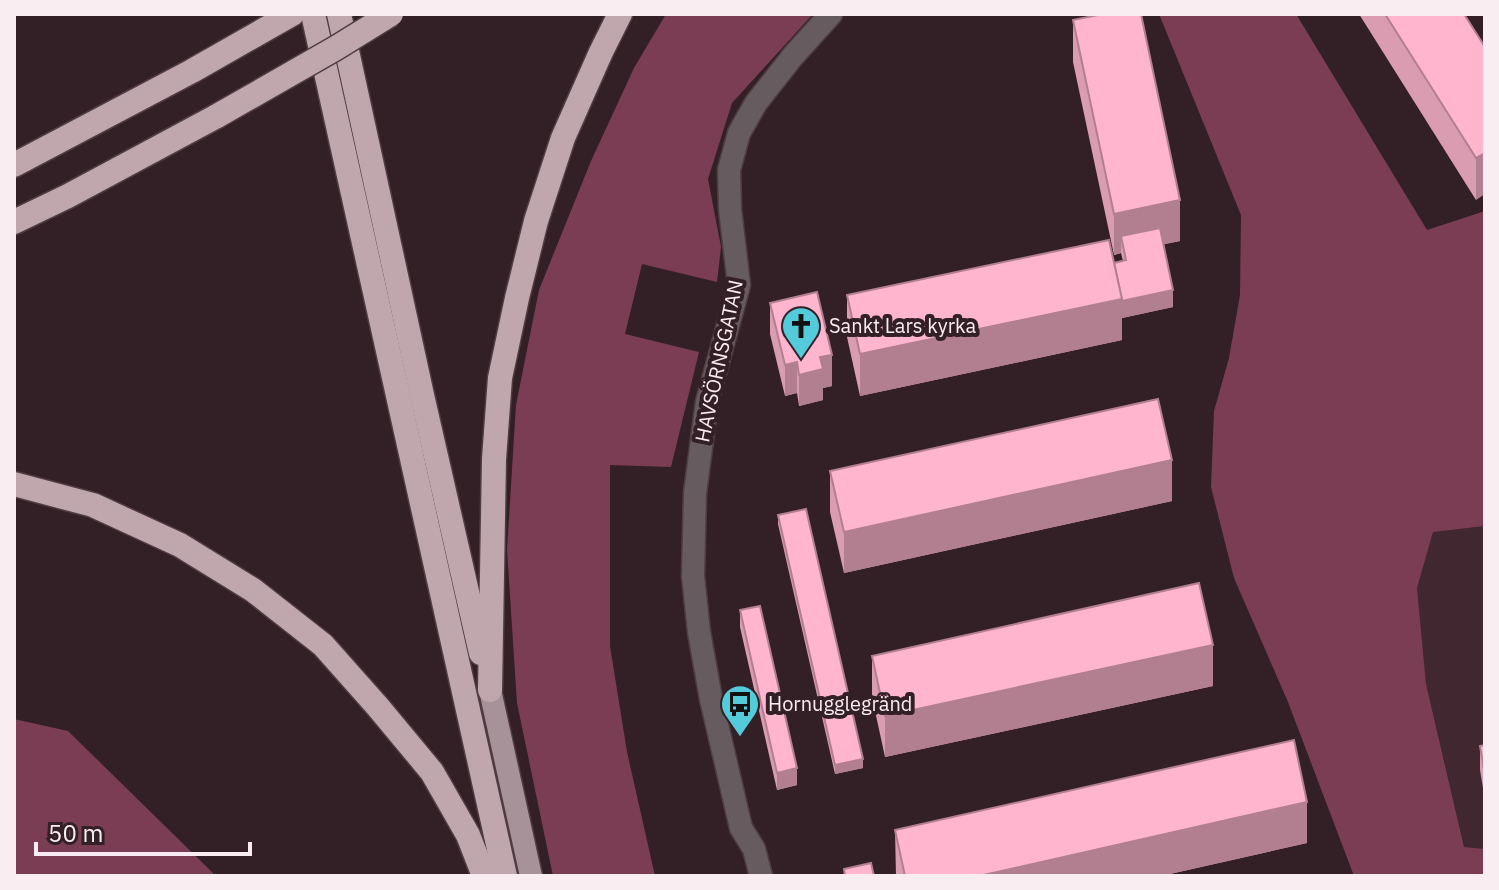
<svg xmlns="http://www.w3.org/2000/svg" width="1499" height="890" font-family="'IBM Plex Sans',sans-serif">
<rect width="100%" height="100%" fill="#332026"/>
<path fill="#412730" d="M 1485,526 L 1485,849 L 1464,847 L 1426,684 L 1417,588 L 1433,532 Z"/>
<g fill="#7b3d54">
<path d="M 666,14 L 813,14 L 732,103 L 708,179 L 721,247 L 717,282 L 642,264 L 625,334 L 699,352 L 671,467 L 610,465 L 610,646 L 627,752 L 655,876 L 553,876 L 517,703 L 507,550 L 516,405 L 539,290 L 591,161 L 634,68 Z"/>
<path d="M 1159,14 L 1296,14 L 1427,230 L 1485,211 L 1485,526 L 1433,532 L 1417,588 L 1426,684 L 1464,847 L 1485,849 L 1485,876 L 1354,876 L 1288,702 L 1234,578 L 1211,487 L 1214,411 L 1229,358 L 1240,295 L 1241,215 Z"/>
<path d="M 14,719 L 68,731 L 216,876 L 14,876 Z"/>
</g>
<g fill="none" stroke-linecap="round" stroke-linejoin="round">
<g stroke="#4f3d42" stroke-width="25">
<path id="minor" d="M 761,876 L 754,849 L 741,828 L 711,699 L 699,632 L 693,576 L 695,493 L 707,402 L 739,285 L 730,209 L 729,170 L 739,133 L 756,103 L 793,56 L 831,14"/>
</g>
<g stroke="#4f3d42" stroke-width="25">
<path id="primary" d="M 490,690 L 531,876"/>
</g>
<g stroke="#4f3d42" stroke-width="27">
<g id="motorway">
<path d="M 313,14 L 505,876"/>
<path d="M 339,14 L 422,395 L 481,653"/>
<path d="M 14,165 L 192,71 L 292,14"/>
<path d="M 14,222 L 68,196 L 217,116"/>
<path d="M 14,484 L 93,505 L 180,545 L 253,590 L 323,645 L 378,707 L 432,772 L 468,835 L 484,876"/>
<path d="M 490,690 L 494,459 L 500,378 L 517,298 L 536,221 L 563,138 L 601,52 L 620,14"/>
</g>
</g>
<use href="#minor" stroke="#665c5f" stroke-width="22"/>
<use href="#primary" stroke="#a69298" stroke-width="22"/>
<use href="#motorway" stroke="#c0a7ae" stroke-width="24"/>
<g stroke="#4f3d42" stroke-width="27" stroke-linecap="butt">
<path id="motorway-bridge" d="M 217,116 L 336,48 L 391,14"/>
</g>
<use href="#motorway-bridge" stroke="#c0a7ae" stroke-width="24"/>
</g>
<g fill="#da9cb0">
<path d="M 1359,14 L 1464,14 L 1485,47 L 1476,200 Z"/>
<path d="M 1073,20 L 1180,241 L 1164,244 L 1173,307 L 1122,318 L 1122,340 L 860,396 L 847,337 L 847,295 L 1123,261 L 1121,253 L 1114,255 L 1073,62 Z"/>
<path d="M 770,303 L 832,386 L 823,388 L 823,400 L 799,406 L 797,393 L 785,396 L 770,334 Z"/>
<path d="M 830,471 L 1172,501 L 844,573 L 830,512 Z"/>
<path d="M 778,515 L 863,768 L 835,774 L 778,524 Z"/>
<path d="M 740,610 L 797,785 L 777,790 L 740,627 Z"/>
<path d="M 872,656 L 1213,686 L 885,757 L 872,697 Z"/>
<path d="M 1485,745 L 1485,800 L 1480,770 L 1480,746 Z"/>
<path d="M 895,830 L 1307,843 L 1161,876 L 896,876 Z"/>
</g>
<g fill="#b27f90">
<path d="M 1485,153 L 1485,194 L 1476,200 L 1476,158 Z"/>
<path d="M 1180,200 L 1180,241 L 1124,253 L 1121,236 L 1121,253 L 1114,255 L 1114,214 Z"/>
<path d="M 1173,290 L 1173,307 L 1122,318 L 1122,340 L 860,396 L 860,354 L 1122,299 Z"/>
<path d="M 832,355 L 832,386 L 823,388 L 823,400 L 799,406 L 799,375 L 820,357 Z"/>
<path d="M 797,362 L 797,393 L 785,396 L 785,365 Z"/>
<path d="M 1172,460 L 1172,501 L 844,573 L 844,532 Z"/>
<path d="M 1213,645 L 1213,686 L 885,757 L 885,716 Z"/>
<path d="M 863,759 L 863,768 L 835,774 L 835,765 Z"/>
<path d="M 797,768 L 797,785 L 777,790 L 777,773 Z"/>
<path d="M 1307,802 L 1307,843 L 1161,876 L 979,876 Z"/>
</g>
<g fill="#feb5cd" stroke="#b27f90" stroke-width="2">
<path d="M 1103,14 L 1141,14 L 1180,200 L 1114,214 L 1073,20 Z"/>
<path d="M 1385,14 L 1464,14 L 1485,47 L 1485,153 L 1476,158 Z"/>
<path d="M 1160,228 L 1173,290 L 1122,301 L 1114,263 L 1126,260 L 1121,236 Z"/>
<path d="M 1109,240 L 1122,299 L 860,354 L 847,295 Z"/>
<path d="M 817,292 L 832,355 L 820,357 L 823,369 L 799,375 L 797,362 L 785,365 L 770,303 Z"/>
<path d="M 1158,399 L 1172,460 L 844,532 L 830,471 Z"/>
<path d="M 806,509 L 863,759 L 835,765 L 778,515 Z"/>
<path d="M 1199,583 L 1213,645 L 885,716 L 872,656 Z"/>
<path d="M 760,606 L 797,768 L 777,773 L 740,610 Z"/>
<path d="M 1294,740 L 1307,802 L 979,876 L 905,876 L 895,830 Z"/>
<path d="M 1485,745 L 1485,775 L 1480,746 Z"/>
<path d="M 871,863 L 874,876 L 845,876 L 844,869 Z"/>
</g>
<defs>
<g id="church-pin" transform="scale(2)"><path d="M0 17L-7.5 6A9.5 9.5 0 1 1 7.5 6Z" fill="#53cbdb" stroke="#332026"/><path d="M-1.2-6h2.4v3.5h3.3v2.4h-3.3V6h-2.4V-.1h-3.3v-2.4h3.3Z" fill="#111"/></g>
<g id="bus-pin" transform="scale(2)"><path d="M0 17L-7.5 6A9.5 9.5 0 1 1 7.5 6Z" fill="#53cbdb" stroke="#332026"/><path d="M-5-6H5V4H4V6H2V4H-2V6H-4V4H-5ZM-3.5-4V0h7V-4ZM-3.5 1.2v1.5H-2V1.2ZM2 1.2v1.5H3.5V1.2Z" fill="#111"/></g>
</defs>
<g fill-rule="evenodd">
<use href="#church-pin" x="801" y="326"/>
<use href="#bus-pin" x="740" y="704"/>
</g>
<g text-anchor="middle" stroke-width="8" stroke-linejoin="round" paint-order="stroke">
<g font-size="20" fill="#faedf1" stroke="#332026" text-anchor="start">
<text x="829" y="333">Sankt Lars kyrka</text>
<text x="768" y="711">Hornugglegränd</text>
</g>
<g font-size="20" fill="#faedf1" stroke="#332026">
<text transform="translate(719 361) rotate(-78)" y="7">HAVSÖRNSGATAN</text>
</g>
</g>
<rect width="1499" height="890" fill="none" stroke="#faedf1" stroke-width="32"/>
<path d="M36 842v12h214v-12" fill="none" stroke="#faedf1" stroke-width="4"/>
<text x="48" y="842" font-size="24" fill="#faedf1" stroke="#332026" stroke-width="6" paint-order="stroke">50 m</text>
</svg>
